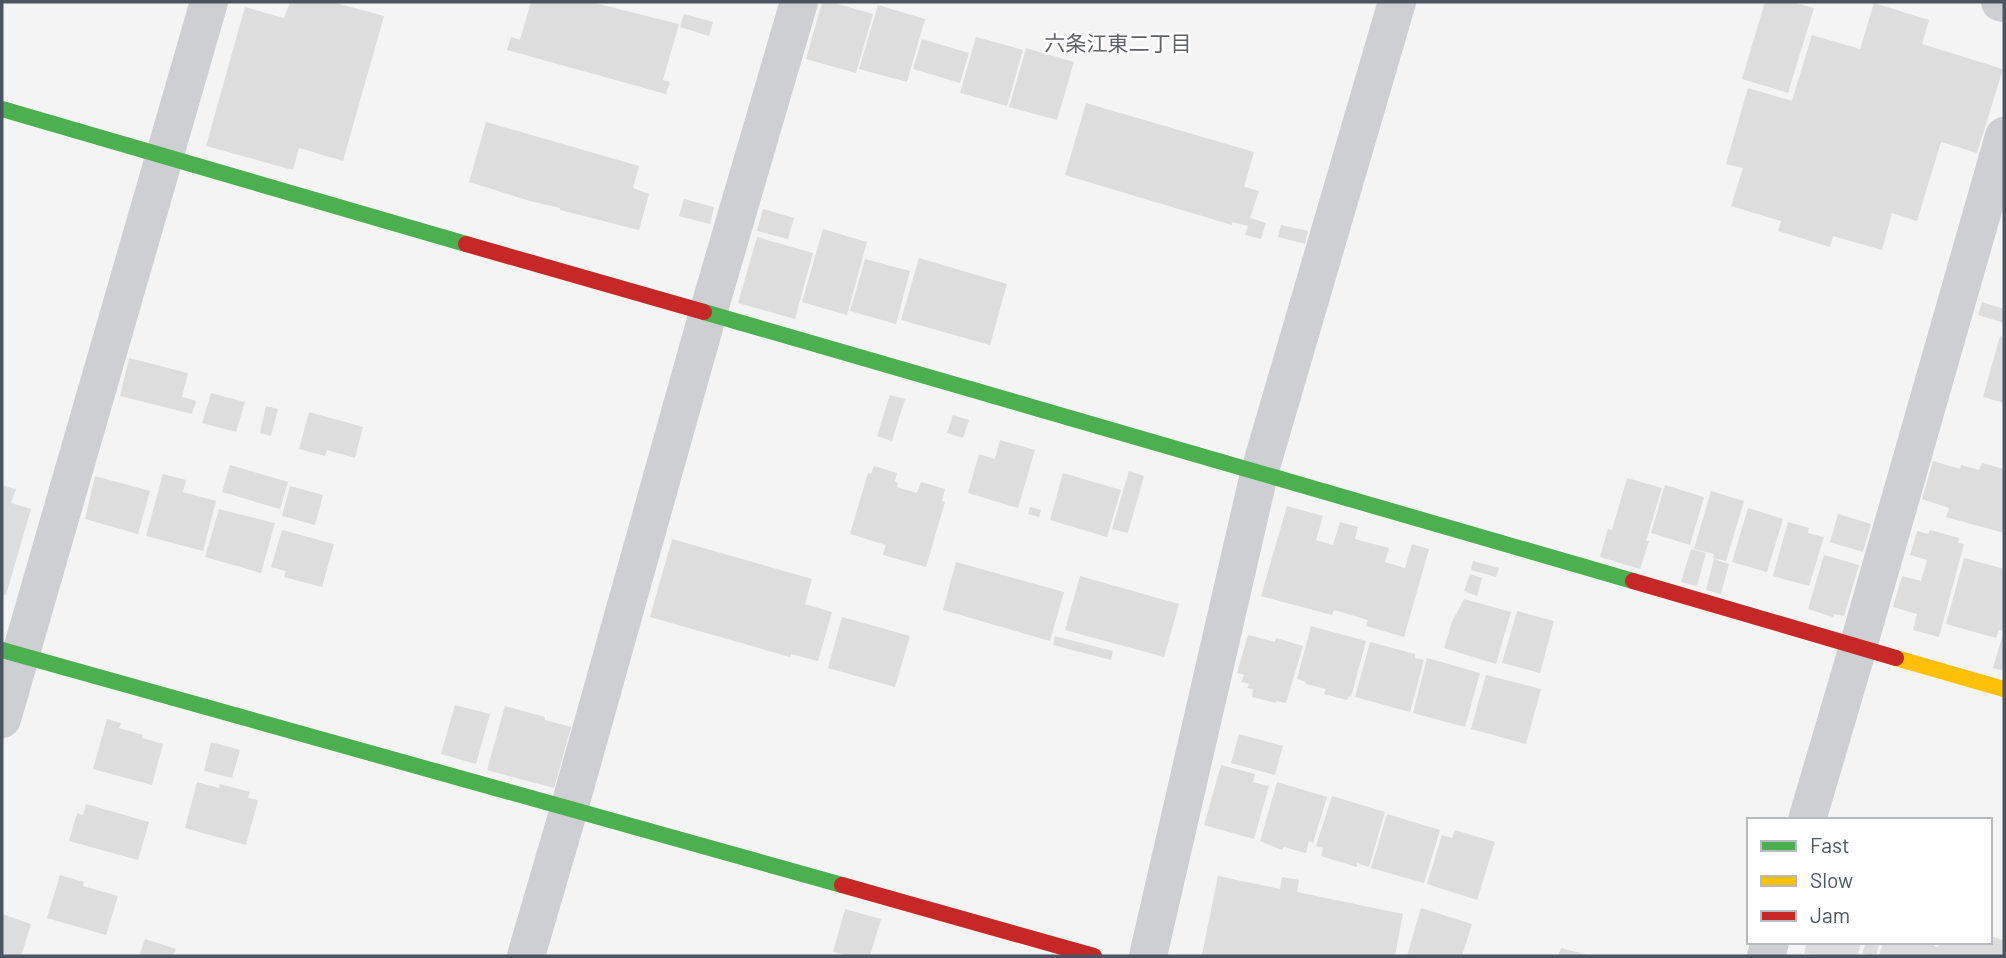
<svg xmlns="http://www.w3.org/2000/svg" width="2006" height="958" font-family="Barlow,'Noto Sans JP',sans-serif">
<rect width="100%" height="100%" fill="#f4f4f4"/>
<g fill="#ddddde">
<path d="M 290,2 L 332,2 L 384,16 L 343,161 L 299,148 L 293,170 L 206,146 L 245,7 L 284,18 Z"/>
<path d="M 531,2 L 591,2 L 679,24 L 663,80 L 670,82 L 666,94 L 507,50 L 511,37 L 520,40 Z"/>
<path d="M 822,2 L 831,2 L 873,14 L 856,73 L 806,59 Z"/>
<path d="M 1765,2 L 1792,2 L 1814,8 L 1788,93 L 1742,79 Z"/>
<path d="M 1874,3 L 1929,20 L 1922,44 L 2003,69 L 1977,153 L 1941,142 L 1917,221 L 1892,213 L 1882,250 L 1833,236 L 1830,247 L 1778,231 L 1781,221 L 1731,206 L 1743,168 L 1726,164 L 1748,88 L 1792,101 L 1812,35 L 1860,49 Z"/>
<path d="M 878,5 L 925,19 L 907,82 L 859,69 Z"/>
<path d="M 684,14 L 713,22 L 709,36 L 680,27 Z"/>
<path d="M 976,37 L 1023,50 L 1007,106 L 960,93 Z"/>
<path d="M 922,39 L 969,53 L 960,83 L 913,69 Z"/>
<path d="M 1026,48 L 1074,62 L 1057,120 L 1009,107 Z"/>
<path d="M 1086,103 L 1254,152 L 1244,187 L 1259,191 L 1250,218 L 1266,223 L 1261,239 L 1245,235 L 1248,226 L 1232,222 L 1232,225 L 1065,175 Z"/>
<path d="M 486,122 L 639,166 L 633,188 L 649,194 L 639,230 L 560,210 L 560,208 L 530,201 L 469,182 Z"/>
<path d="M 684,199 L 714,207 L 710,224 L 679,216 Z"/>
<path d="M 763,209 L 794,218 L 788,239 L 757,231 Z"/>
<path d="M 1281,225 L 1308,231 L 1305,244 L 1278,237 Z"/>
<path d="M 823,229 L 867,242 L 847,315 L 802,302 Z"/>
<path d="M 757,237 L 813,253 L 795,319 L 738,303 Z"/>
<path d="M 919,258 L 1007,284 L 990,345 L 901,320 Z"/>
<path d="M 865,259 L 910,271 L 896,324 L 850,311 Z"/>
<path d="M 1982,302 L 2004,309 L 2004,323 L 1978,315 Z"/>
<path d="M 2000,336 L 2004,337 L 2004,403 L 1983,397 Z"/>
<path d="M 129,358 L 188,373 L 182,397 L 196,401 L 192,414 L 120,396 Z"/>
<path d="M 211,393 L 245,402 L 236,432 L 202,423 Z"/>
<path d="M 890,395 L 905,399 L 892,441 L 877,436 Z"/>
<path d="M 266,406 L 278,409 L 271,436 L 260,433 Z"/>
<path d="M 309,412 L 363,427 L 355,458 L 327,450 L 325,456 L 299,449 Z"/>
<path d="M 953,415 L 969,420 L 963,438 L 947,433 Z"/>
<path d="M 1000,440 L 1035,450 L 1018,508 L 968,493 L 979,454 L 995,459 Z"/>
<path d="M 1933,461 L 1960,469 L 1961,465 L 1979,470 L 1982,463 L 2004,469 L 2004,533 L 1946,517 L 1949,508 L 1922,499 Z"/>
<path d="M 230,465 L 288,482 L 280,509 L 222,492 Z"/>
<path d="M 874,466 L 897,473 L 895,481 L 898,483 L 897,487 L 917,493 L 921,482 L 945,489 L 942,501 L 945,502 L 926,567 L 883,555 L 886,545 L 850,534 L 868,473 L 871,474 Z"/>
<path d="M 1129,471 L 1144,476 L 1128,533 L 1112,529 Z"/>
<path d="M 1063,473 L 1121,490 L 1107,537 L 1050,520 Z"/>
<path d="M 163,474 L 186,480 L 183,492 L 216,501 L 203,551 L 146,536 Z"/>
<path d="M 95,476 L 150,491 L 138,534 L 85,519 Z"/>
<path d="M 1627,478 L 1662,488 L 1646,541 L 1649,541 L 1640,569 L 1600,557 L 1608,529 L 1612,530 Z"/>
<path d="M 2,485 L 16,489 L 11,503 L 31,509 L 6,595 L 2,594 Z"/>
<path d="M 1665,485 L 1704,497 L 1690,545 L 1651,533 Z"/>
<path d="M 290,486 L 323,495 L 315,525 L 282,516 Z"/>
<path d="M 1711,491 L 1744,501 L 1726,561 L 1713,558 L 1714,554 L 1694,549 Z"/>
<path d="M 1287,506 L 1323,516 L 1316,540 L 1333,545 L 1340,522 L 1358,527 L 1355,539 L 1389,548 L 1385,562 L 1405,568 L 1412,544 L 1429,549 L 1404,637 L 1366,626 L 1368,620 L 1334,610 L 1332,615 L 1261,596 Z"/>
<path d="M 1030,507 L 1041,510 L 1039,517 L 1028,514 Z"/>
<path d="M 1748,508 L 1783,519 L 1767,572 L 1732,562 Z"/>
<path d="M 219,509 L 275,523 L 261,573 L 205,557 Z"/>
<path d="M 1838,514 L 1871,524 L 1863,552 L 1830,542 Z"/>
<path d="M 1788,522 L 1809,528 L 1808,533 L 1824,537 L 1809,586 L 1773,576 Z"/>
<path d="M 282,530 L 334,544 L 322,587 L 284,577 L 286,571 L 271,567 Z"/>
<path d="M 1930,530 L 1959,538 L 1958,543 L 1964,544 L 1939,637 L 1913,630 L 1917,614 L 1893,607 L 1902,576 L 1921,581 L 1927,560 L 1910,555 L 1917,531 L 1928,534 Z"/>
<path d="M 672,539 L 812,579 L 805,604 L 832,612 L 818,661 L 791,654 L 790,657 L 650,617 Z"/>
<path d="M 1691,549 L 1706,553 L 1697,586 L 1681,582 Z"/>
<path d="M 1824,555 L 1859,565 L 1844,616 L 1834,614 L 1833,617 L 1808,609 Z"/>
<path d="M 1964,558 L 2004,569 L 2004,631 L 1999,630 L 1996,638 L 1946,624 Z"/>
<path d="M 1714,559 L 1729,564 L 1721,594 L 1706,590 Z"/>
<path d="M 1473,561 L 1499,568 L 1496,577 L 1471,570 Z"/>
<path d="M 956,562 L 1064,592 L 1050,641 L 943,610 Z"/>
<path d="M 1470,574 L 1482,578 L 1477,596 L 1464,591 Z"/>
<path d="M 1080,576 L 1179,604 L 1164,657 L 1065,630 Z"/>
<path d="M 1464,599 L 1511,612 L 1496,664 L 1444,648 L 1452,622 Z"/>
<path d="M 1517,611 L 1554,621 L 1540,673 L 1502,663 Z"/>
<path d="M 842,617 L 910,636 L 895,687 L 828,668 Z"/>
<path d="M 1311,626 L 1366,641 L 1351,697 L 1349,696 L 1347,700 L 1324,694 L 1326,689 L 1306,684 L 1306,682 L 1297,679 Z"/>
<path d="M 1248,635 L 1275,642 L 1276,638 L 1303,646 L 1286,703 L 1276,701 L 1276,703 L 1252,697 L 1253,689 L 1247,688 L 1249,684 L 1241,682 L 1244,675 L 1237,673 Z"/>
<path d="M 1055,636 L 1113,651 L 1111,660 L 1053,645 Z"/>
<path d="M 2002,637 L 2004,638 L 2004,671 L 1993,668 Z"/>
<path d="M 1370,642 L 1415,654 L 1415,658 L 1424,660 L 1410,712 L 1355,697 Z"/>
<path d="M 1427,658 L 1480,673 L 1465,727 L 1413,713 Z"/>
<path d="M 1486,675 L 1541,689 L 1526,744 L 1471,729 Z"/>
<path d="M 455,705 L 490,714 L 476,764 L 441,754 Z"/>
<path d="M 505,706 L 545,717 L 545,720 L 571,727 L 554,788 L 487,770 Z"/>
<path d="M 107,719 L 121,723 L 119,728 L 143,735 L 142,738 L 163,744 L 152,785 L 93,769 Z"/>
<path d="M 1239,734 L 1283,746 L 1275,775 L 1231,763 Z"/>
<path d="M 211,742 L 240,750 L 232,778 L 204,771 Z"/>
<path d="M 1221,765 L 1255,774 L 1253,782 L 1269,786 L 1254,839 L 1204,825 Z"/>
<path d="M 197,782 L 219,788 L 220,784 L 250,792 L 248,798 L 258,800 L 246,845 L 185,828 Z"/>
<path d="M 1277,782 L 1327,797 L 1313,843 L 1309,841 L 1306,853 L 1284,847 L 1282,850 L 1260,841 Z"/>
<path d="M 1332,796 L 1385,812 L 1369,867 L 1357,863 L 1357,867 L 1321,856 L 1323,848 L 1316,846 Z"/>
<path d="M 86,804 L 149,822 L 138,860 L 69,841 L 77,813 L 83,815 Z"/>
<path d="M 1387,814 L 1440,830 L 1424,883 L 1371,868 Z"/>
<path d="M 1455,830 L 1495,842 L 1477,900 L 1427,884 L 1442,835 L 1452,838 Z"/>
<path d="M 60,875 L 84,882 L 83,886 L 118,896 L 106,935 L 47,918 Z"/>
<path d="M 1218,876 L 1280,889 L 1282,877 L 1299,880 L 1297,892 L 1403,914 L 1395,956 L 1210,956 L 1202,955 Z"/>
<path d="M 1421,908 L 1472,924 L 1462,956 L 1407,956 Z"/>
<path d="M 845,909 L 881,919 L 870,956 L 848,956 L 833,952 Z"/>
<path d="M 2,914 L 31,924 L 21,956 L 2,956 Z"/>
<path d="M 1990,936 L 2004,940 L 2002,956 L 1879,956 L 1883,942 L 1935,942 L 1934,946 L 1938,947 L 1940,942 L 1990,942 Z"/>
<path d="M 145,939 L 176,949 L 173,956 L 139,956 Z"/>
<path d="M 1807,942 L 1861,942 L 1858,956 L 1815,956 L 1804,953 Z"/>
<path d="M 1866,942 L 1880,942 L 1876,956 L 1862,954 Z"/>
<path d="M 1561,948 L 1588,955 L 1588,956 L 1558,956 Z"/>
</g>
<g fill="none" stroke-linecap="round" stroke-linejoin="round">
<g stroke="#cecfd2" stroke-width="38">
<path d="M 2000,2 L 2004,3"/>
<path d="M 2,719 L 209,2"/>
<path d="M 1807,820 L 1858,647 L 2004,136"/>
<path d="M 526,956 L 569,809 L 708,313 L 799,2"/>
<path d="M 1148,956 L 1259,474 L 1397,2"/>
<path d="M 1766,956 L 1770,942"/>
</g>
<g stroke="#4caf50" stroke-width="16">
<path d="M 2,109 L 466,244"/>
<path d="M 704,312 L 1633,581"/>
<path d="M 2,650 L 842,885"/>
</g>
<path stroke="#ffc107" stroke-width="16" d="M 1896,658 L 2004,689"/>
<g stroke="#c62828" stroke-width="16">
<path d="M 466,244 L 704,312"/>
<path d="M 1633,581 L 1896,658"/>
<path d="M 842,885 L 1094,956"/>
</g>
</g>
<g text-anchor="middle" stroke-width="5" stroke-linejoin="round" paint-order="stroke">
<g font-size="21" fill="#5f6268" stroke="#fff">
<text x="1118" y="51">六条江東二丁目</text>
</g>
</g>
<rect width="2006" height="958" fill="none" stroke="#4a5561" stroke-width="7"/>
<rect x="1747" y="818" width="245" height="126" fill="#ffffff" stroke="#b7bbc0" stroke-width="2"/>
<rect x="1761" y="841" width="35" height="10" fill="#4caf50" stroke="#b7bbc0" stroke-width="2"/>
<text x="1810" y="853" font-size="21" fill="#4a5561">Fast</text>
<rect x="1761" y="876" width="35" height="10" fill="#ffc107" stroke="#b7bbc0" stroke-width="2"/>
<text x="1810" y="888" font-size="21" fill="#4a5561">Slow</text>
<rect x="1761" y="911" width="35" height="10" fill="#c62828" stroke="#b7bbc0" stroke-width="2"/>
<text x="1810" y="923" font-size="21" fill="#4a5561">Jam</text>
</svg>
